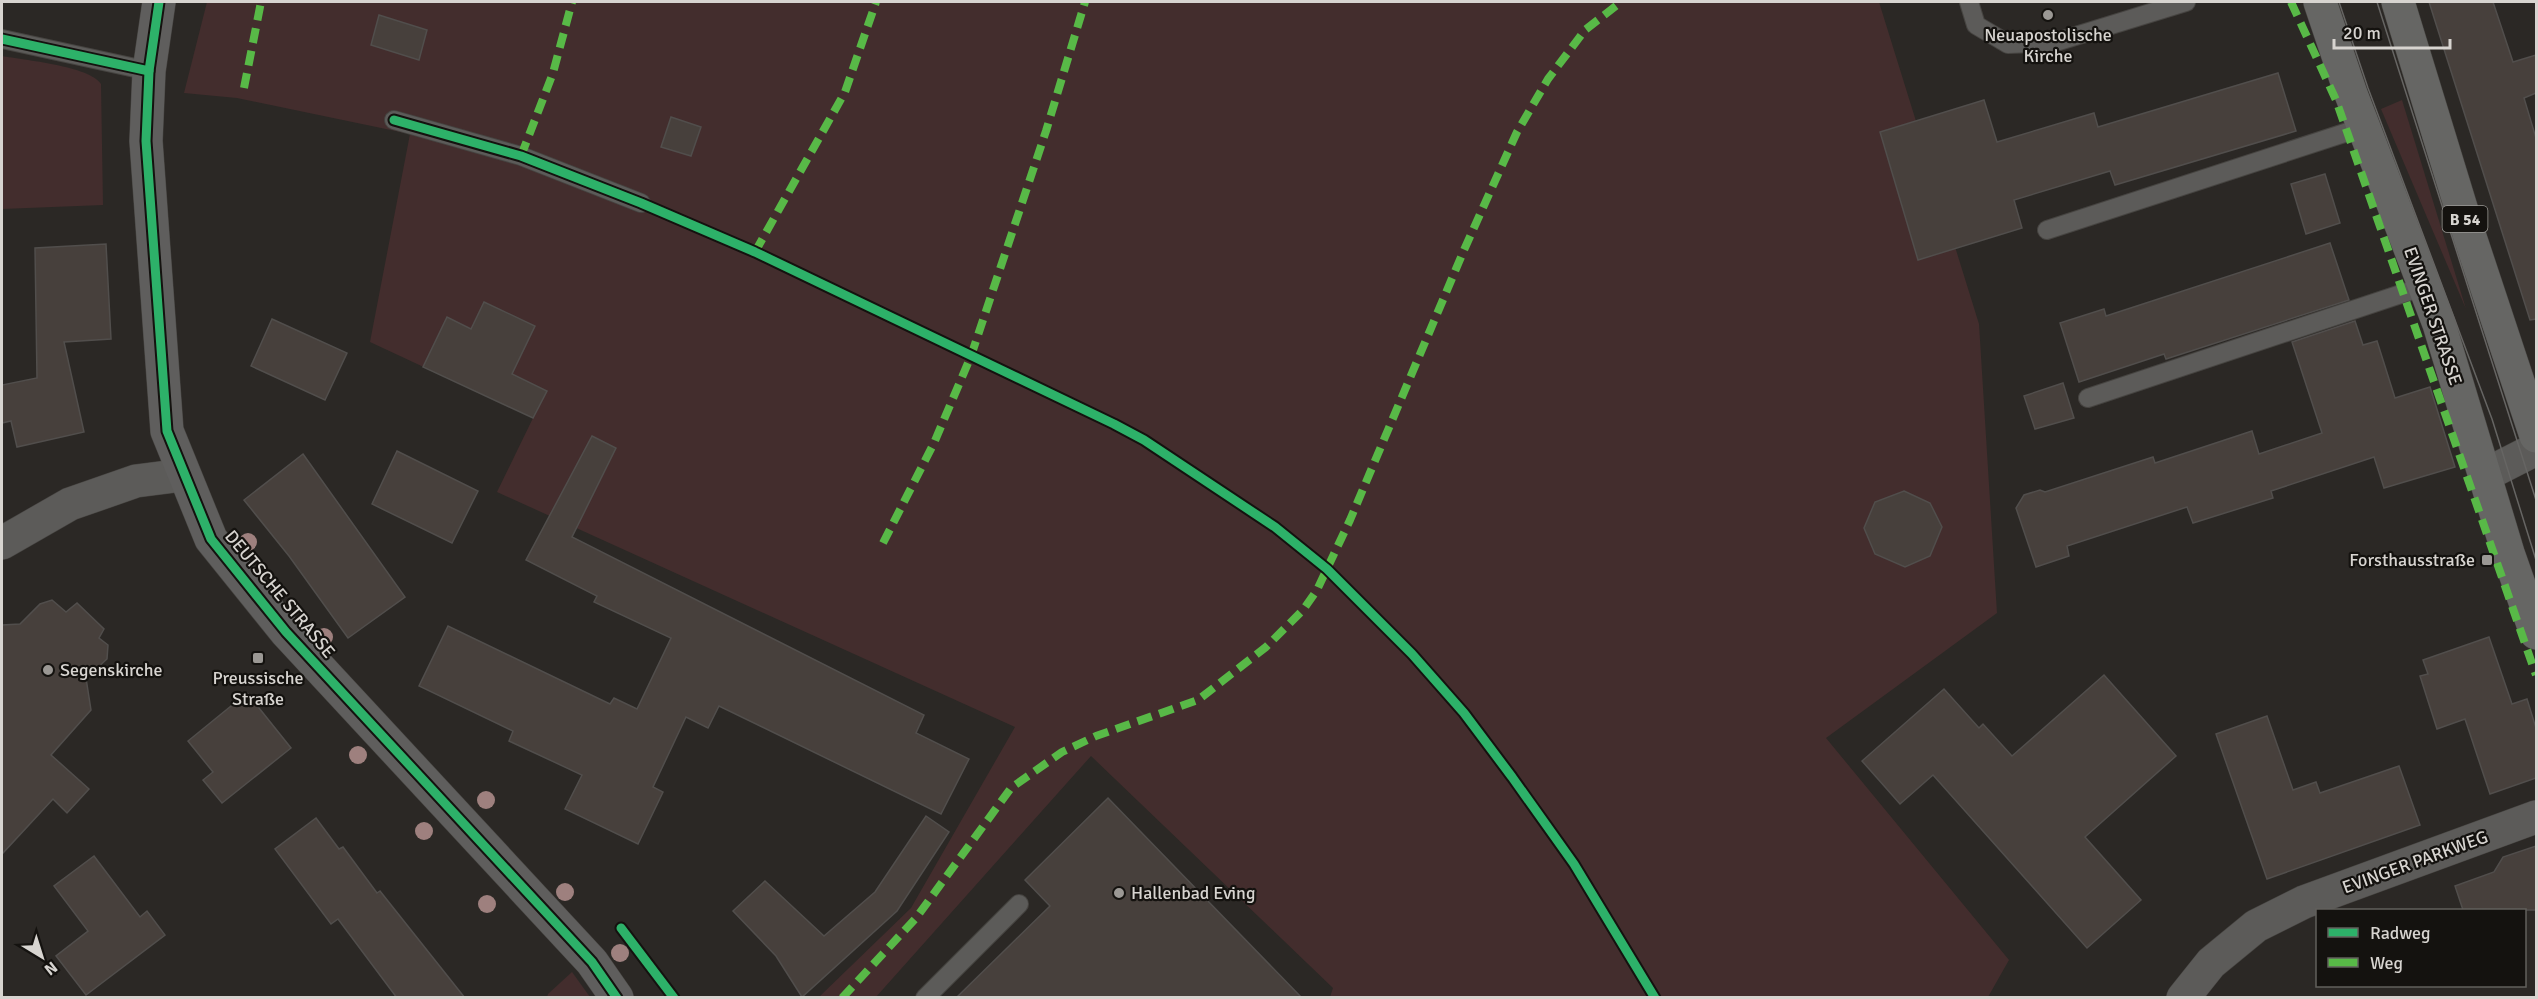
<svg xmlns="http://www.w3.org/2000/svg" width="2538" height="999" font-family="Signika,sans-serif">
<rect width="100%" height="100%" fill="#2b2825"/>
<g fill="#432d2d">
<path d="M 207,2 L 1879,2 L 1979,324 L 1997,613 L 1826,738 L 2009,960 L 1988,997 L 1330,997 L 1333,988 L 1091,756 L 876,997 L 819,997 L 911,908 L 1015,727 L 497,492 L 533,418 L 370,342 L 410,134 L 237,98 L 184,93 Z"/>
<path d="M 2,56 C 23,60 90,66 101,84 L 103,205 L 2,209 Z"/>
<path d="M 2402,100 L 2466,309 L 2381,109 Z"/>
<path d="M 572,972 L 590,997 L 547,997 L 548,994 Z"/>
</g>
<g fill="#47403c" stroke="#514e4c" stroke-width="1.5">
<path d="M 2429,2 L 2493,2 L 2513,62 L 2536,55 L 2536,93 L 2524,98 L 2536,138 L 2536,319 L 2530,320 Z"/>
<path d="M 379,15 L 427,30 L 419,60 L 371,45 Z"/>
<path d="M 2278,73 L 2296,131 L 2115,185 L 2110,171 L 2014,200 L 2022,228 L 1918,260 L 1880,132 L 1984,100 L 1997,142 L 2094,113 L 2098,127 Z"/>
<path d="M 671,117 L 701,127 L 691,156 L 661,147 Z"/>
<path d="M 2325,174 L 2340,223 L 2306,234 L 2291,184 Z"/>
<path d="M 2330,243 L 2349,300 L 2166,359 L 2164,354 L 2079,382 L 2060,323 L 2104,309 L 2106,316 Z"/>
<path d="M 106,244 L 111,339 L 64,342 L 84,432 L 17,447 L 11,421 L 2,423 L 2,385 L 37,378 L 35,248 Z"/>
<path d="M 484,302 L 535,326 L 512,374 L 547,391 L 533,418 L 423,367 L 447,317 L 471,329 Z"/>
<path d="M 272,319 L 347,353 L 325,400 L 251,366 Z"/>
<path d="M 2355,321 L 2363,345 L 2377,341 L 2395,398 L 2430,387 L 2455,467 L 2384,488 L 2374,457 L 2271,491 L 2273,498 L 2193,523 L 2187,507 L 2067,546 L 2069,556 L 2036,567 L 2016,508 L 2024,495 L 2040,490 L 2045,492 L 2153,457 L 2155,463 L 2252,431 L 2259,454 L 2322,433 L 2292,342 Z"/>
<path d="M 2063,383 L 2074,418 L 2035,429 L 2024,396 Z"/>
<path d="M 592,436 L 616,448 L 572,537 L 924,715 L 916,733 L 969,759 L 941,814 L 719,706 L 708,728 L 686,717 L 653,787 L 663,792 L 638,844 L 565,809 L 582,775 L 509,741 L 513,731 L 419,686 L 448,626 L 610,704 L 614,698 L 637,709 L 671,638 L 594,602 L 597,596 L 526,560 Z"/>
<path d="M 397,451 L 478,491 L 452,543 L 372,504 Z"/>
<path d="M 303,454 L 405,597 L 348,638 L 289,556 L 244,500 Z"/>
<path d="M 1904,491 L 1930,503 L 1942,527 L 1930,556 L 1905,567 L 1875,554 L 1864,528 L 1875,502 Z"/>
<path d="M 52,600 L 66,612 L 77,603 L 104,629 L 99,638 L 108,645 L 107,659 L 86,678 L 91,710 L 51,755 L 89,789 L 67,813 L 53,799 L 2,854 L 2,625 L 20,624 L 40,604 Z"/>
<path d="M 2489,637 L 2512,704 L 2527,699 L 2536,728 L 2536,778 L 2490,794 L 2465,719 L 2437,729 L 2420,676 L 2428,674 L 2423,660 Z"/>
<path d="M 2104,675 L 2176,756 L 2085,837 L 2141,900 L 2087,948 L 1933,775 L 1900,804 L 1862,761 L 1944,689 L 1979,728 L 1983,724 L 2012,756 Z"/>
<path d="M 247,693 L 291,748 L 222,803 L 203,780 L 213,772 L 188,741 Z"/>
<path d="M 2267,716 L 2293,790 L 2316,782 L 2320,793 L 2399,766 L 2420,825 L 2267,879 L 2216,734 Z"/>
<path d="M 1108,798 L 1302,998 L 956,998 L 1050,906 L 1025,880 Z"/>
<path d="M 926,816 L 949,832 L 897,911 L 802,997 L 776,956 L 733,911 L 765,881 L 824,936 L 875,892 Z"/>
<path d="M 316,818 L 339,849 L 343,847 L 377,893 L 380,891 L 465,998 L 397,998 L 338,919 L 331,924 L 275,849 Z"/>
<path d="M 2536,846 L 2536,910 L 2463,910 L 2455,886 L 2494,872 L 2503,857 Z"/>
<path d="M 94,856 L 140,917 L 147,911 L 165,935 L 86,995 L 56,956 L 88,931 L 54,886 Z"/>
</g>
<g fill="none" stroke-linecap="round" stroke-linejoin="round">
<g stroke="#464441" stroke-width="20">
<g id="lane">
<path d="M 1969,2 L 1976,25 L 2008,44 L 2056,42 L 2186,2"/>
<path d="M 2,39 L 149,71"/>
<path d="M 394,120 L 521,156 L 641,203"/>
<path d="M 2047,230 L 2363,127"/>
<path d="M 2088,398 L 2425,286"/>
<path d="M 925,998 L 1019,904"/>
</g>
</g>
<g stroke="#464441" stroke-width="34">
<g id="street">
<path d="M 2485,475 L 2536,449"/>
<path d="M 2,543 L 70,504 L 136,481 L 183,475"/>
<path d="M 2183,998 L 2211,963 L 2256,926 L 2304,902 L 2536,817"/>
</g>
</g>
<g stroke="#464441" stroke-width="34">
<path id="secondary" d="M 159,2 L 149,71 L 146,141 L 167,431 L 211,539 L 286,632 L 592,962 L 617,998"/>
</g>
<g stroke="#464441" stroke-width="34">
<g id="primary">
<path d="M 2320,2 L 2351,94 L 2439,324 L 2508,553 L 2536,633"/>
<path d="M 2398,2 L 2470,237 L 2536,436"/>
</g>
</g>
<use href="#lane" stroke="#5c5b59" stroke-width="18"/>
<use href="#street" stroke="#5c5b59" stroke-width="33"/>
<use href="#secondary" stroke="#5f5e5d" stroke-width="33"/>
<use href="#primary" stroke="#666664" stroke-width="33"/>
<g stroke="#666563" stroke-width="1.5">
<path d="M 2339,2 L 2368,88 L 2492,419 L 2536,560"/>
<path d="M 2377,2 L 2536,500"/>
</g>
<g stroke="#58b947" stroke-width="8" stroke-dasharray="15 8" stroke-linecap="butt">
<path d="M 2291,2 L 2336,100 L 2536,675"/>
<path d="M 244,88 L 261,2"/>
<path d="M 521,156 L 553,73 L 572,2"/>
<path d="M 755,252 L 845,92 L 876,2"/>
<path d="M 883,543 L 934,443 L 971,356 L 1046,131 L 1085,2"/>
<path d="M 842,998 L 916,918 L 1011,788 L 1062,752 L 1096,736 L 1198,700 L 1266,647 L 1303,610 L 1317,590 L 1350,520 L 1464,250 L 1517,132 L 1548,79 L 1585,30 L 1621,2"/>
</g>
<g stroke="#14120f" stroke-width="13">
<g id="cycleway">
<path d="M 159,2 L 149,71 L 146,141 L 167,431 L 211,539 L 286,632 L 592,962 L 617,998"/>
<path d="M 2,39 L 149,71"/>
<path d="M 394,120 L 521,156 L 641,203 L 755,252 L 1114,424 L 1144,440 L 1275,527 L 1327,569 L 1412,654 L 1464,713 L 1512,777 L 1574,864 L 1655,998"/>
<path d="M 621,928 L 674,998"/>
</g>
</g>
<use href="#cycleway" stroke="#2db169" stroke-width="9"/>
</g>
<g fill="#9e807e">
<circle cx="248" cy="542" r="9"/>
<circle cx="324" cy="637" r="9"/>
<circle cx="358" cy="755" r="9"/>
<circle cx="486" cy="800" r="9"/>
<circle cx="424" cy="831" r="9"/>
<circle cx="565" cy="892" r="9"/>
<circle cx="487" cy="904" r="9"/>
<circle cx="620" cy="953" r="9"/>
</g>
<g fill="#9b9894" stroke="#14120f" stroke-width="2">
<circle cx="2048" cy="15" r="6"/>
<rect x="2481" y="554" width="12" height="12" rx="3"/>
<rect x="252" y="652" width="12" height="12" rx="3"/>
<circle cx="48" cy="670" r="6"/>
<circle cx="1119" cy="893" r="6"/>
</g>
<g text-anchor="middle" stroke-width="4.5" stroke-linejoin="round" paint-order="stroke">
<rect fill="#14120f" stroke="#9c9a96" stroke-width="1.5" x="2442.5" y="206" width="45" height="26" rx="4.5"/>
<g font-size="16" font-weight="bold" fill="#d7d4d0">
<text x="2465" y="225">B 54</text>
</g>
<g font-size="18" fill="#d7d4d0" stroke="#14120f">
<text x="2048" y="41">Neuapostolische<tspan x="2048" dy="21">Kirche</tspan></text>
<text x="2475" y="566" text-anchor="end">Forsthausstraße</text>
<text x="60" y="676" text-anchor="start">Segenskirche</text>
<text x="258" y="684">Preussische<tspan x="258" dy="21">Straße</tspan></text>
<text x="1131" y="899" text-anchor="start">Hallenbad Eving</text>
</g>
<g font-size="18" fill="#d7d4d0" stroke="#14120f">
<text transform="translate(2433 316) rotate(71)" y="6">EVINGER STRASSE</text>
<text transform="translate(280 594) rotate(50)" y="6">DEUTSCHE STRASSE</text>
<text transform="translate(2415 862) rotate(-20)" y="6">EVINGER PARKWEG</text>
</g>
</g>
<rect width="2538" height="999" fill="none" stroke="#d7d4d0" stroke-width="6"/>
<rect x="2316" y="909" width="210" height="78" fill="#14120f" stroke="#62605c" stroke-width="1.5"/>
<rect x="2328" y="928" width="30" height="9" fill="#2db169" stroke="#62605c" stroke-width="1.5"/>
<text x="2370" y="939" font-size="18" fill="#d7d4d0">Radweg</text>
<rect x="2328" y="958" width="30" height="9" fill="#58b947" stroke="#62605c" stroke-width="1.5"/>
<text x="2370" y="969" font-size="18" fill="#d7d4d0">Weg</text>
<g transform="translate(42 957) rotate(142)" stroke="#14120f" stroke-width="4.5" paint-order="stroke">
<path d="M0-4.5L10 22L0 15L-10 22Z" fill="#d7d4d0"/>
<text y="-9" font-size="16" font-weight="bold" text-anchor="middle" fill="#d7d4d0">N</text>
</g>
<path d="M2334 39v9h116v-9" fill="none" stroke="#d7d4d0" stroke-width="3"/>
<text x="2343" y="39" font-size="18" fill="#d7d4d0" stroke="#14120f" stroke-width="4.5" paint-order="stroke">20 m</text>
</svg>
